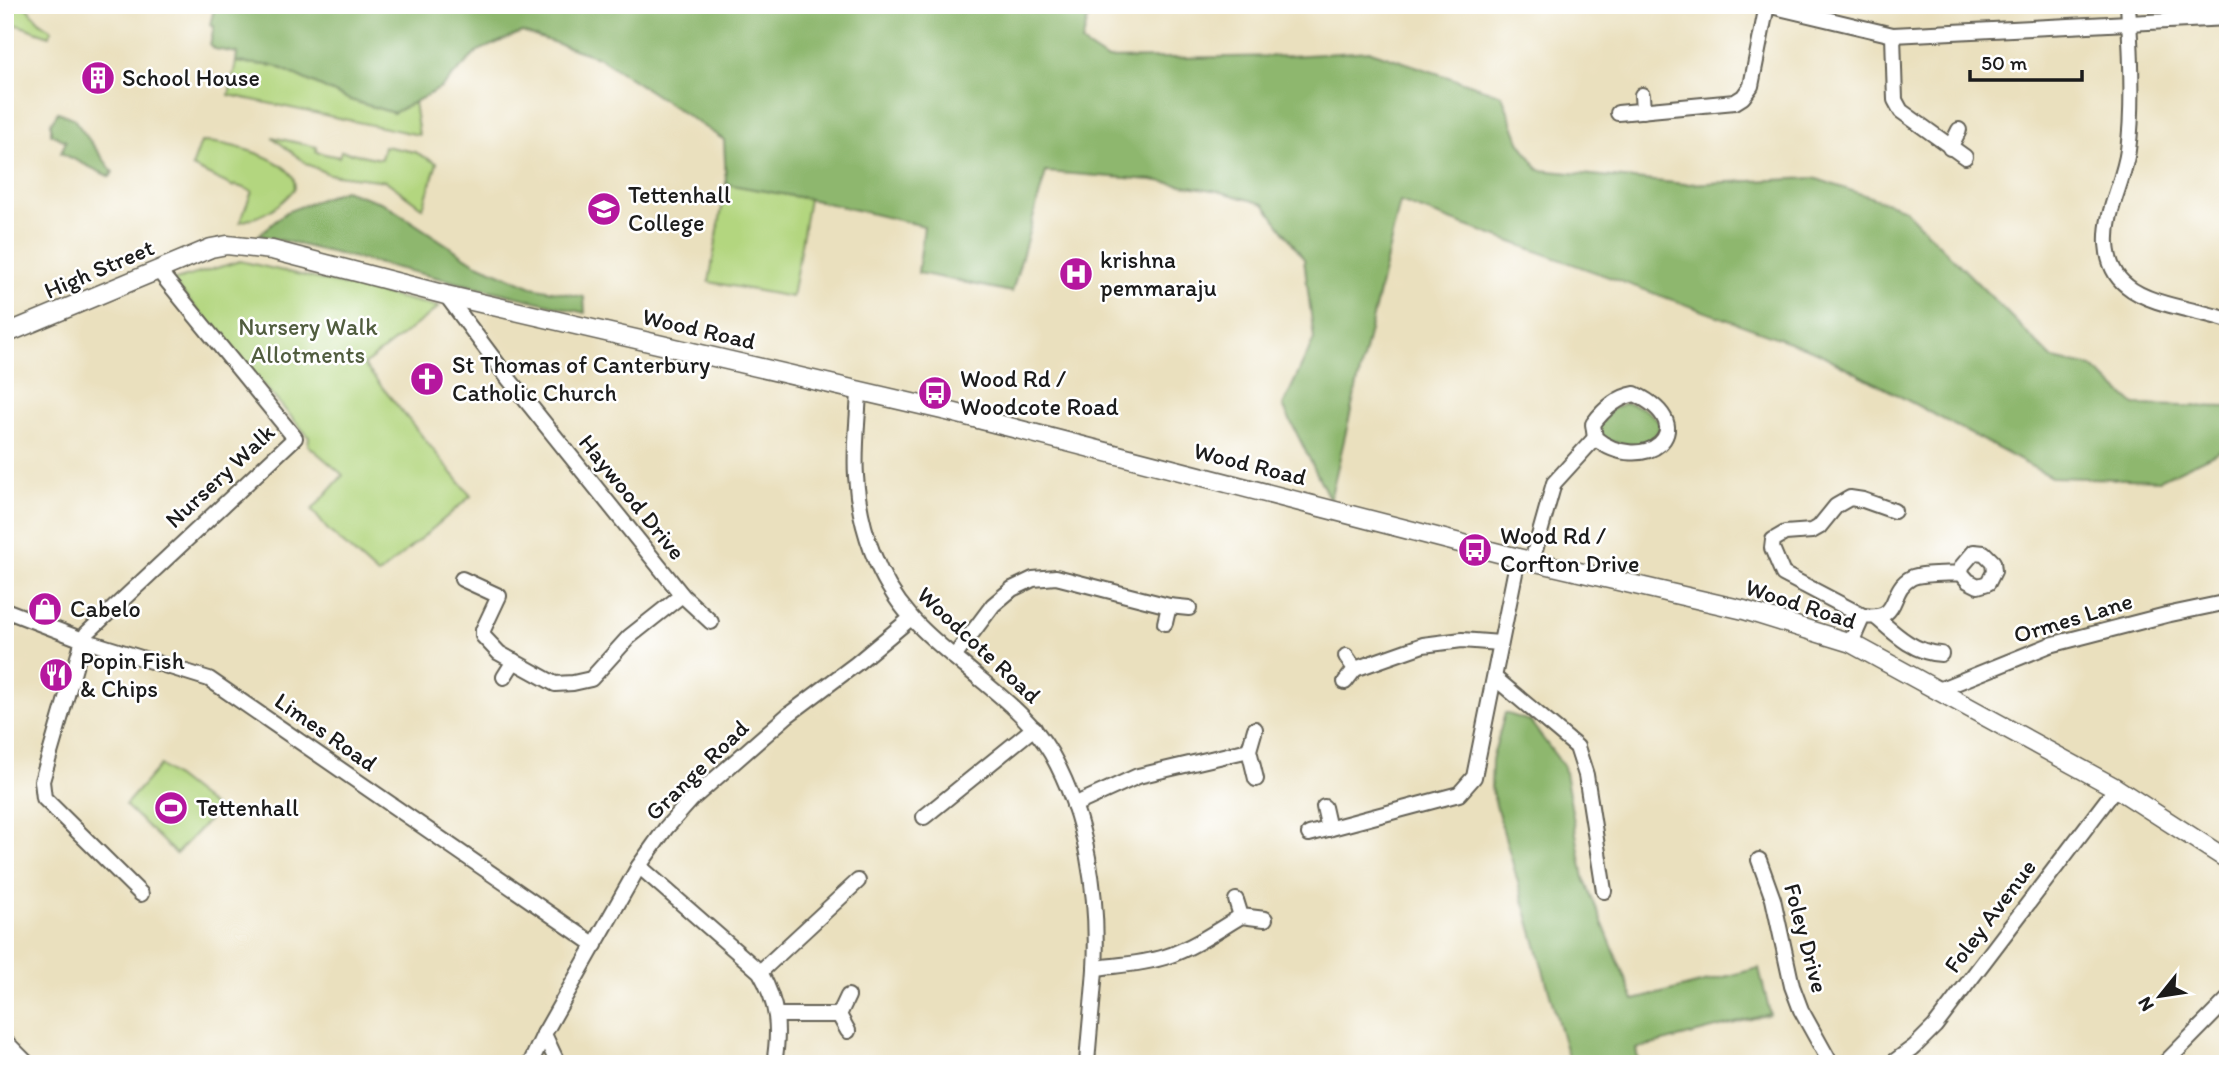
<svg xmlns="http://www.w3.org/2000/svg" width="2233" height="1069" font-family="Itim,sans-serif">
<rect width="100%" height="100%" fill="#fff"/>
<filter id="ink" filterUnits="userSpaceOnUse"><feTurbulence type="fractalNoise" baseFrequency=".0143" numOctaves="2"/><feDisplacementMap in="SourceGraphic" scale="14" xChannelSelector="R" yChannelSelector="G"/><feConvolveMatrix kernelMatrix="1 2 1 2 8 2 1 2 1" color-interpolation-filters="sRGB"/></filter>
<filter id="wash" filterUnits="userSpaceOnUse"><feTurbulence type="fractalNoise" baseFrequency=".00686" numOctaves="4" result="noise"/><feDisplacementMap in="SourceGraphic" scale="28" xChannelSelector="R" yChannelSelector="G"/><feGaussianBlur stdDeviation="1.57" result="paint"/><feColorMatrix in="noise" values="0 0 0 0 0 0 0 0 0 0 0 0 0 0 0 0 0 1.4 0 .05"/><feComposite in="paint" operator="in"/></filter>
<g filter="url(#wash)">
<rect width="100%" height="100%" fill="#eae0be"/>
<g fill="#b3d67f" stroke="#68794e" stroke-width="2">
<path d="M 5,5 L 24,5 L 41,23 L 52,30 L 49,36 L 12,23 L 5,17 Z"/>
<path d="M 236,62 L 276,66 L 350,100 L 393,113 L 414,102 L 419,135 L 229,95 Z"/>
<path d="M 272,137 L 317,147 L 316,152 L 339,157 L 341,151 L 381,159 L 384,146 L 415,152 L 437,163 L 423,208 L 386,181 L 328,174 L 307,164 Z"/>
<path d="M 201,142 C 225,142 279,155 293,177 C 295,180 294,184 295,188 C 281,206 263,217 240,222 L 252,191 L 235,185 L 234,187 L 192,167 Z"/>
<path d="M 726,184 L 809,199 L 792,297 L 709,282 Z"/>
<path d="M 240,261 L 439,307 L 364,365 L 471,496 L 378,575 L 328,530 L 312,510 L 343,475 L 308,445 L 309,437 L 172,281 Z"/>
<path d="M 160,765 L 218,810 L 176,854 L 125,805 Z"/>
</g>
<g fill="#8eb76e" stroke="#556a45" stroke-width="2">
<path d="M 215,5 L 1016,5 L 1035,12 L 1091,5 L 1082,43 L 1106,59 L 1290,56 L 1371,51 L 1502,95 L 1519,141 L 1539,170 L 1686,184 L 1814,178 L 1903,208 L 2053,359 L 2092,367 L 2135,405 L 2228,407 L 2228,447 L 2160,480 L 2051,477 L 1817,352 L 1400,202 L 1330,500 L 1283,406 L 1314,339 L 1304,259 L 1264,204 L 1218,191 L 1152,180 L 1046,172 L 1012,292 L 918,273 L 924,226 L 809,199 L 726,184 L 724,140 L 598,57 L 522,32 L 478,51 L 441,88 L 394,113 L 350,100 L 276,66 L 236,62 L 237,53 L 215,49 L 210,45 L 214,26 L 210,25 Z"/>
<path d="M 58,112 L 73,118 L 113,172 L 110,177 L 61,153 L 66,141 L 51,134 L 51,123 Z"/>
<path d="M 344,190 L 383,203 L 475,263 L 532,287 L 584,297 L 585,313 L 259,235 L 286,212 Z"/>
<path d="M 1625,403 C 1641,406 1651,411 1660,424 L 1657,437 C 1639,450 1624,444 1604,440 L 1598,428 L 1612,409 Z"/>
<path d="M 1505,713 L 1530,721 L 1564,767 L 1584,878 L 1634,1000 L 1759,968 L 1770,1014 L 1636,1049 L 1639,1064 L 1570,1064 L 1491,788 L 1492,760 Z"/>
</g>
</g>
<g filter="url(#ink)">
<g fill="none" stroke-linecap="round" stroke-linejoin="round">
<g stroke="#646155" stroke-width="18">
<g id="minor">
<path d="M 1767,5 L 1893,35 L 2228,18"/>
<path d="M 2128,5 C 2131,48 2134,108 2128,150 C 2124,182 2105,211 2107,244 C 2108,260 2114,276 2127,286 C 2149,305 2199,310 2228,320"/>
<path d="M 1893,35 L 1895,100 L 1901,111 L 1965,157"/>
<path d="M 1642,95 L 1643,111"/>
<path d="M 1618,113 L 1735,102 L 1743,97 L 1751,86 L 1767,5"/>
<path d="M 1950,148 L 1959,130"/>
<path d="M 446,295 L 508,378 L 682,595 L 711,622"/>
<path d="M 859,391 C 858,419 854,448 856,476 C 859,526 877,579 911,617 C 926,635 947,651 966,667 C 996,693 1030,717 1051,753 C 1087,816 1099,897 1095,969 C 1093,1000 1089,1032 1087,1064"/>
<path d="M 1635,394 C 1707,429 1642,477 1595,438 L 1593,424 C 1604,409 1617,397 1635,394 Z"/>
<path d="M 1532,561 L 1554,483 L 1595,438"/>
<path d="M 462,579 L 499,596 L 483,630 L 483,636 L 499,653 L 555,684 L 573,683 L 591,679 L 629,637 L 682,595"/>
<path d="M 5,610 L 83,640 L 209,679 L 595,945"/>
<path d="M 1863,616 L 1783,574 L 1772,548 L 1773,540 L 1785,533 L 1812,531 L 1819,527 L 1836,506 L 1850,498 L 1863,500 L 1894,511"/>
<path d="M 1877,618 C 1896,635 1915,653 1941,654"/>
<path d="M 1165,623 L 1169,606"/>
<path d="M 1851,643 L 1863,616 C 1903,621 1887,591 1911,578 C 1920,573 1949,574 1961,573 L 1968,581 L 1978,586 L 1988,583 L 1994,571 L 1993,562 L 1984,553 L 1974,552 L 1962,566 L 1961,573"/>
<path d="M 954,657 L 993,605 L 1012,589 L 1033,579 L 1056,577 L 1169,606 L 1189,608"/>
<path d="M 1355,669 L 1423,645 L 1462,640 L 1500,643"/>
<path d="M 504,677 L 514,661"/>
<path d="M 1495,678 L 1577,747 L 1586,775 L 1604,891"/>
<path d="M 1345,682 L 1355,669 L 1346,656"/>
<path d="M 1936,691 L 2050,645 L 2166,615 L 2228,602"/>
<path d="M 1255,729 L 1249,750 L 1256,779"/>
<path d="M 1074,805 L 1138,776 L 1249,750"/>
<path d="M 1324,807 L 1329,829"/>
<path d="M 924,817 L 1034,728"/>
<path d="M 1309,834 L 1459,794 L 1474,777 L 1518,558"/>
<path d="M 1759,860 L 1773,899 L 1792,986 L 1801,1010 L 1831,1064"/>
<path d="M 639,866 L 760,972 C 778,1004 780,1028 774,1064"/>
<path d="M 141,894 L 44,798 L 42,781 L 83,640 L 87,633 L 295,438 L 158,270"/>
<path d="M 1236,900 L 1241,916 L 1265,919"/>
<path d="M 1095,968 C 1118,965 1143,964 1165,957 C 1192,948 1217,931 1241,916"/>
<path d="M 760,972 L 858,881"/>
<path d="M 777,1015 L 839,1015"/>
<path d="M 848,1031 L 839,1015 L 848,996"/>
<path d="M 544,1034 L 558,1064"/>
<path d="M 5,1041 L 28,1064"/>
<path d="M 530,1064 L 544,1034 L 639,866 L 666,828 L 691,800 L 788,715 L 856,664 L 911,618"/>
<path d="M 1891,1064 L 1914,1047 L 1935,1026 L 2116,788"/>
<path d="M 2164,1064 L 2228,999"/>
</g>
</g>
<g stroke="#646155" stroke-width="21">
<path id="tertiary" d="M 5,334 L 211,248 L 227,245 L 272,250 L 446,295 L 951,412 L 1518,558 L 1744,610 L 1851,643 L 2116,788 L 2228,860"/>
</g>
<use href="#minor" stroke="#fff" stroke-width="14"/>
<use href="#tertiary" stroke="#fff" stroke-width="18"/>
</g>
</g>
<defs>
<g id="building-disc" transform="scale(1.75)"><circle r="9.5" fill="#b5179e" stroke="#fff"/><path d="M-4-6H4V6H1V3H-1V6H-4ZM-2.5-4.3h1.7v1.8h-1.7ZM.8-4.3h1.7v1.8H.8ZM-2.5-1h1.7V.8h-1.7ZM.8-1h1.7V.8H.8Z" fill="#fff"/></g>
<g id="school-disc" transform="scale(1.75)"><circle r="9.5" fill="#b5179e" stroke="#fff"/><path d="M0-5L7-2L0 1L-7-2ZM-4 1L0 2.5L4 1V4Q0 6-4 4Z" fill="#fff"/></g>
<g id="hospital-disc" transform="scale(1.75)"><circle r="9.5" fill="#b5179e" stroke="#fff"/><path d="M-5-5h3v3.5h4V-5h3V5h-3V1.5h-4V5h-3Z" fill="#fff"/></g>
<g id="church-disc" transform="scale(1.75)"><circle r="9.5" fill="#b5179e" stroke="#fff"/><path d="M-1.2-6h2.4v3.5h3.3v2.4h-3.3V6h-2.4V-.1h-3.3v-2.4h3.3Z" fill="#fff"/></g>
<g id="bus-disc" transform="scale(1.75)"><circle r="9.5" fill="#b5179e" stroke="#fff"/><path d="M-5-6H5V4H4V6H2V4H-2V6H-4V4H-5ZM-3.5-4V0h7V-4ZM-3.5 1.2v1.5H-2V1.2ZM2 1.2v1.5H3.5V1.2Z" fill="#fff"/></g>
<g id="shop-disc" transform="scale(1.75)"><circle r="9.5" fill="#b5179e" stroke="#fff"/><path d="M-5-2.5h2.3a2.7 3.5 0 0 1 5.4 0H5L5.5 6h-11ZM-1.5-2.5h3a1.5 2.3 0 0 0-3 0Z" fill="#fff"/></g>
<g id="restaurant-disc" transform="scale(1.75)"><circle r="9.5" fill="#b5179e" stroke="#fff"/><path d="M-5-6h1v4h1v-4h1v4h1v-4h1v5L-1.5 .5V6h-2V.5L-5-1ZM5-6V6H3V1.5H1.5Q1.5-4 5-6Z" fill="#fff"/></g>
<g id="stadium-disc" transform="scale(1.75)"><circle r="9.5" fill="#b5179e" stroke="#fff"/><path d="M0-5a6.5 5 0 1 0 0 10a6.5 5 0 1 0 0-10ZM-3.5-1.8h7v3.6h-7Z" fill="#fff"/></g>
</defs>
<g fill-rule="evenodd">
<use href="#building-disc" x="98" y="78"/>
<use href="#school-disc" x="604" y="209"/>
<use href="#hospital-disc" x="1076" y="274"/>
<use href="#church-disc" x="427" y="379"/>
<use href="#bus-disc" x="935" y="393"/>
<use href="#bus-disc" x="1475" y="550"/>
<use href="#shop-disc" x="45" y="609"/>
<use href="#restaurant-disc" x="56" y="675"/>
<use href="#stadium-disc" x="171" y="808"/>
</g>
<g text-anchor="middle" stroke-width="5" stroke-linejoin="round" paint-order="stroke">
<g font-size="24" fill="#1c1c1c" stroke="#fff" text-anchor="start">
<text x="122" y="86">School House</text>
<text x="628" y="203">Tettenhall<tspan x="628" dy="28">College</tspan></text>
<text x="1100" y="268">krishna<tspan x="1100" dy="28">pemmaraju</tspan></text>
<text x="452" y="373">St Thomas of Canterbury<tspan x="452" dy="28">Catholic Church</tspan></text>
<text x="960" y="387">Wood Rd /<tspan x="960" dy="28">Woodcote Road</tspan></text>
<text x="1500" y="544">Wood Rd /<tspan x="1500" dy="28">Corfton Drive</tspan></text>
<text x="70" y="617">Cabelo</text>
<text x="80" y="669">Popin Fish<tspan x="80" dy="28">&amp; Chips</tspan></text>
<text x="196" y="816">Tettenhall</text>
</g>
<g font-size="24" fill="#1c1c1c" stroke="#fff">
<text transform="translate(99 269) rotate(-23)" y="8">High Street</text>
<text transform="translate(699 329) rotate(13)" y="8">Wood Road</text>
<text transform="translate(1250 464) rotate(14)" y="8">Wood Road</text>
<text transform="translate(220 476) rotate(-43)" y="8">Nursery Walk</text>
<text transform="translate(632 497) rotate(51)" y="8">Haywood Drive</text>
<text transform="translate(1801 604) rotate(18)" y="8">Wood Road</text>
<text transform="translate(2073 618) rotate(-17)" y="8">Ormes Lane</text>
<text transform="translate(979 645) rotate(43)" y="8">Woodcote Road</text>
<text transform="translate(326 732) rotate(35)" y="8">Limes Road</text>
<text transform="translate(697 770) rotate(-44)" y="8">Grange Road</text>
<text transform="translate(1990 916) rotate(-53)" y="8">Foley Avenue</text>
<text transform="translate(1806 938) rotate(75)" y="8">Foley Drive</text>
</g>
<g font-size="24" fill="#515d3f" stroke="#fff">
<text x="308" y="335">Nursery Walk<tspan x="308" dy="28">Allotments</tspan></text>
</g>
</g>
<rect width="2233" height="1069" fill="none" stroke="#fff" stroke-width="28"/>
<g transform="translate(2160 996) rotate(240)" stroke="#ffffff" stroke-width="5" paint-order="stroke">
<path d="M0-5L12 26L0 18L-12 26Z" fill="#1c1c1c"/>
<text y="-10" font-size="19" font-weight="bold" text-anchor="middle" fill="#1c1c1c">N</text>
</g>
<path d="M1970 70v10h112v-10" fill="none" stroke="#1c1c1c" stroke-width="3.5"/>
<text x="1981" y="70" font-size="21" fill="#1c1c1c" stroke="#ffffff" stroke-width="5" paint-order="stroke">50 m</text>
</svg>
